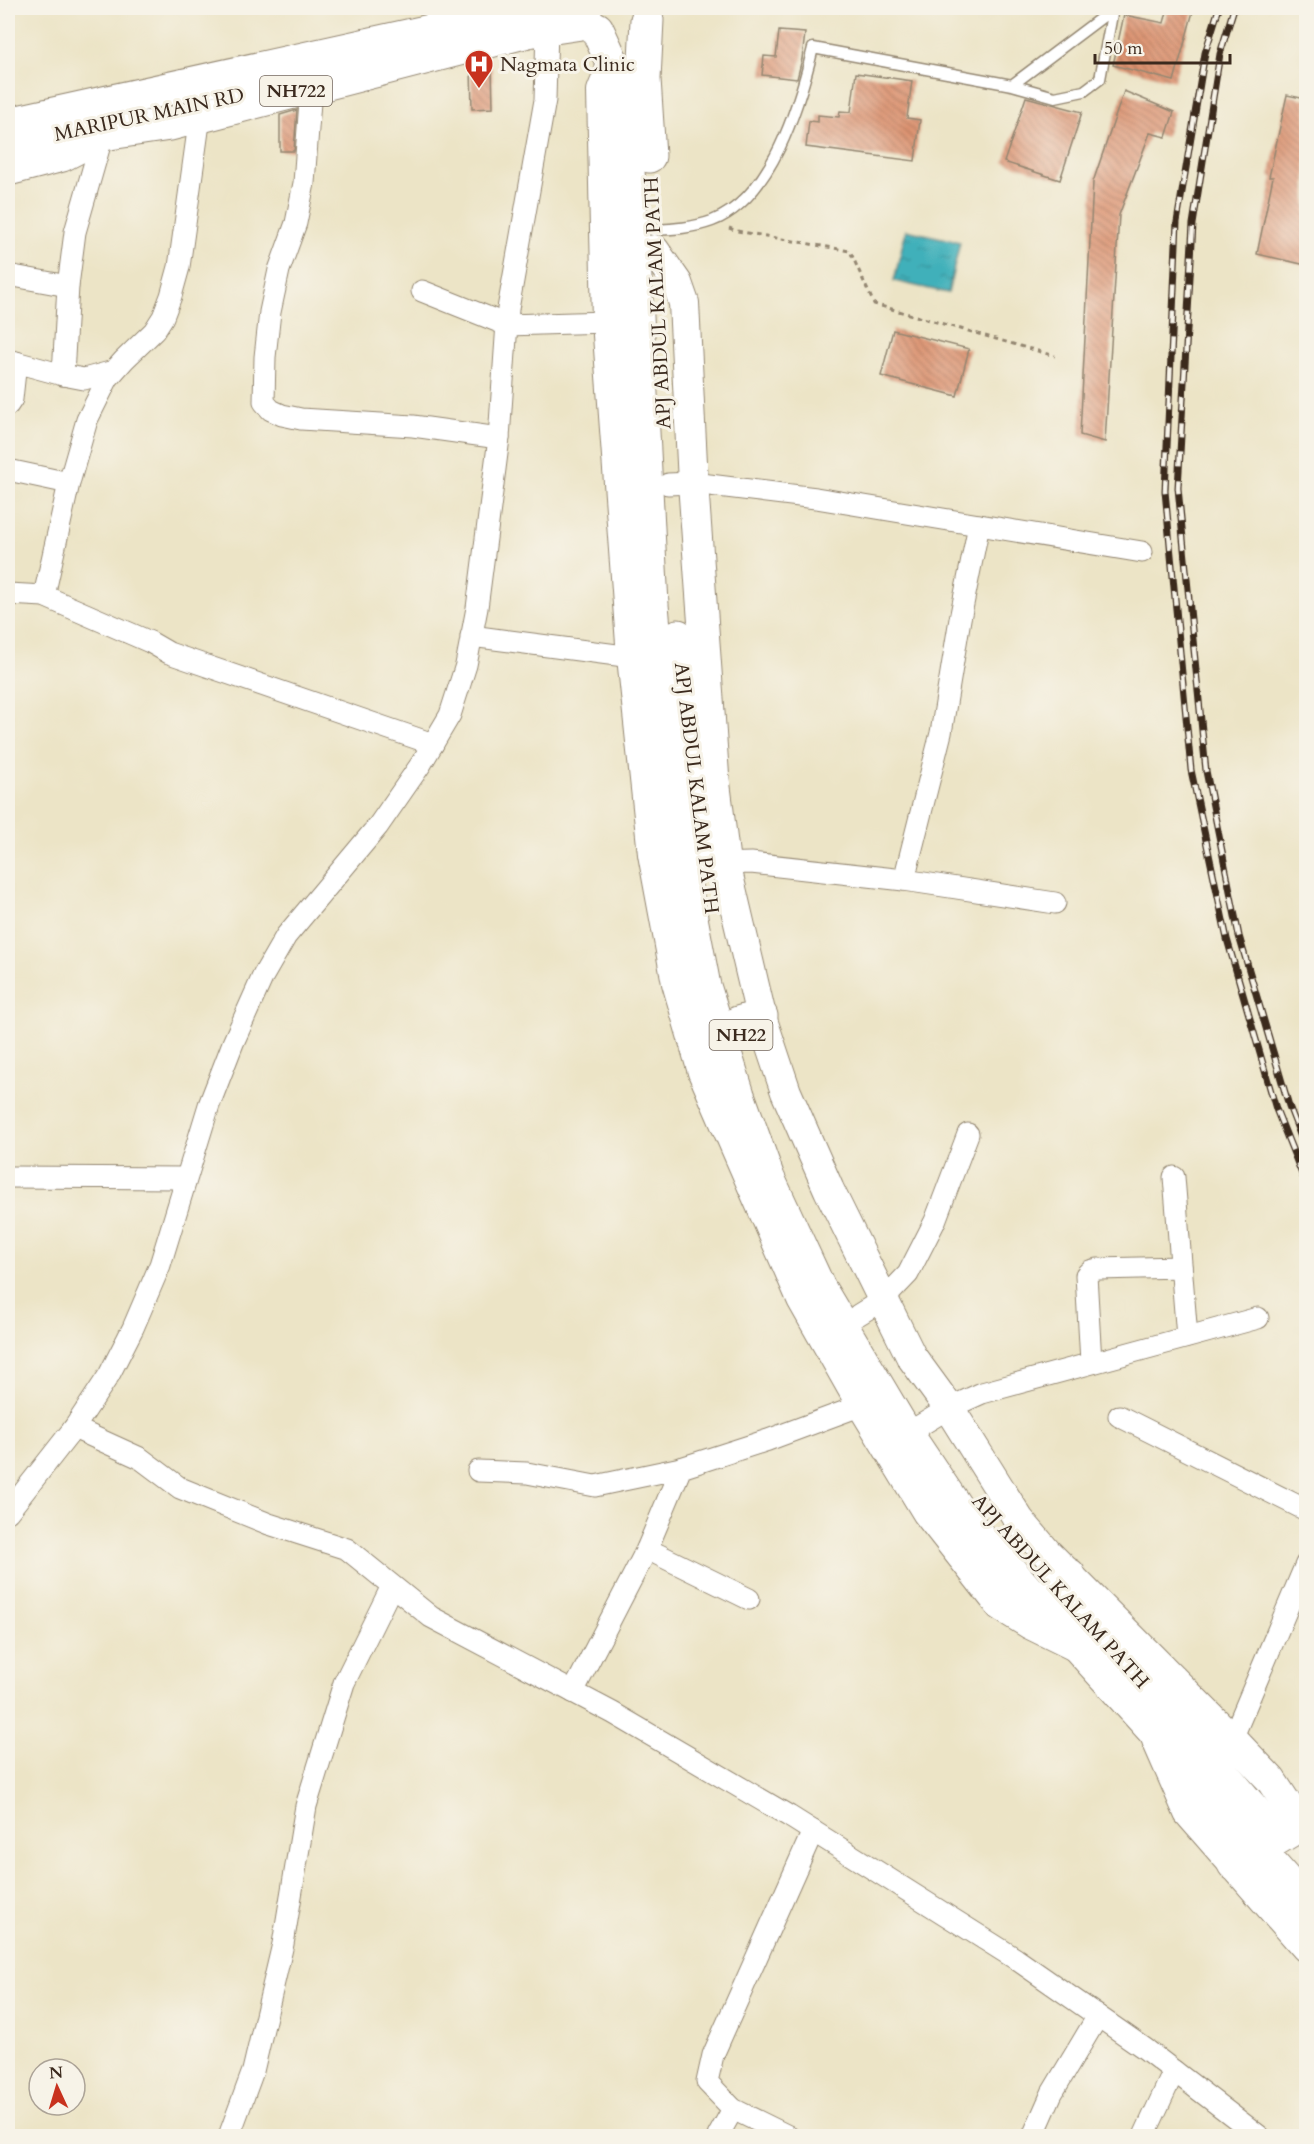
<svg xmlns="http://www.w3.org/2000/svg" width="1314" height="2144" font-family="Cardo,serif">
<defs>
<pattern id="water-ripples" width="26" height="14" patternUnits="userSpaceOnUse" patternTransform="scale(1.5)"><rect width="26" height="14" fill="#40b0ba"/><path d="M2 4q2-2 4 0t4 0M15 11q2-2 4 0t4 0" fill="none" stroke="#378f97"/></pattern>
<pattern id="building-back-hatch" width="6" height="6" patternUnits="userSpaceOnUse" patternTransform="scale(1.5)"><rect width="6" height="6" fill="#db9270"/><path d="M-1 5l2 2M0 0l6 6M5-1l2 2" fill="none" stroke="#b3775b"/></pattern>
</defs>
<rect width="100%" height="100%" fill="#f7f3e8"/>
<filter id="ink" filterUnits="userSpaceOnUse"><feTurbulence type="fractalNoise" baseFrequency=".0167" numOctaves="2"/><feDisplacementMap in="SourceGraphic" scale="12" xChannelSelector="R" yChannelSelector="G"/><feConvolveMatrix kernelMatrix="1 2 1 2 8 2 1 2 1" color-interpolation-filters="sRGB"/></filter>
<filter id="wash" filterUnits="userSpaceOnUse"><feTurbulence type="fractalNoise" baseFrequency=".008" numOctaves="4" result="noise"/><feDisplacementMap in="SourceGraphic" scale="24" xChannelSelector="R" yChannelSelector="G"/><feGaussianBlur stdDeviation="1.35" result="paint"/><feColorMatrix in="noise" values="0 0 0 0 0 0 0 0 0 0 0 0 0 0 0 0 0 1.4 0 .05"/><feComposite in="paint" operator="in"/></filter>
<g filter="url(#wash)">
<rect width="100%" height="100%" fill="#ece4c6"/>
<path fill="url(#water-ripples)" stroke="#3e6d6c" stroke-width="1.5" d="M 906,230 L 960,242 L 948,293 L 894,281 Z"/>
<g id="blocks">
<g fill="url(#building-back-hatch)">
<path d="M 1168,8 L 1194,8 L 1174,81 L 1113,65 L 1124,15 L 1164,23 Z"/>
<path d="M 779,31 L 805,33 L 802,59 L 797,79 L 762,75 L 764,56 L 776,57 Z"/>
<path d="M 492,68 L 493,108 L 472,109 L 471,69 Z"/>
<path d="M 856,73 L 912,81 L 907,118 L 920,120 L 915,161 L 806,147 L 809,121 L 818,122 L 818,115 L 839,117 L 840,111 L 851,112 Z"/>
<path d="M 1124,91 L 1174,112 L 1166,137 L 1150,133 L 1119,215 L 1105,442 L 1080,435 L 1093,182 Z"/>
<path d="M 1287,95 L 1306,99 L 1306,265 L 1257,254 L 1273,177 L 1269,177 Z"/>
<path d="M 1026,97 L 1082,112 L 1060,180 L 1004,162 Z"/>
<path d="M 297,110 L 294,151 L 280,151 L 280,115 Z"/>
<path d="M 893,330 L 969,349 L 957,396 L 881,376 Z"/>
</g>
</g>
</g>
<g filter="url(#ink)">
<use href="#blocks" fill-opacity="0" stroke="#948772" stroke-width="1.5"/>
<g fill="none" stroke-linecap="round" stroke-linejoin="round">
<g stroke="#948772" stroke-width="13">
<path id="lane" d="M 653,230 C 674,229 693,228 712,221 C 772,198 799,105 813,48 L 1012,85 L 1055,97 L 1084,91 L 1100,79 L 1113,9 L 1012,85"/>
</g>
<g stroke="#948772" stroke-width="23">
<g id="street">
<path d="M 311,88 L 304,183 L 296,223 L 279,270 L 270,312 L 265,357 L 264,402 L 271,410 L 282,415 L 301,419 L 413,426 L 499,438"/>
<path d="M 8,275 L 68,286"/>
<path d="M 422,291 L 507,325 L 607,322"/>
<path d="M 8,360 L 63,375 L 84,379 L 114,371"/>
<path d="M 63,375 L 68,286 L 75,232 L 103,134"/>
<path d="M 8,405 L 12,399 L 16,362"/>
<path d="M 8,470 L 69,483"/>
<path d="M 668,484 L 693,483 L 816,498 L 1142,552"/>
<path d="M 8,594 L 44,596 L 150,642 L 169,653 L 433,744"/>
<path d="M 44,596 L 69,483 L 87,420 L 108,378 L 124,360 L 154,331 L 163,317 L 171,296 L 179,267 L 200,116"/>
<path d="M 471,636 L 632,657"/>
<path d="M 714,864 L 751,863 L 904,880 L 1055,903"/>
<path d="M 904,880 L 941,733 L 960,619 L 979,525"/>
<path d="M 8,1177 L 186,1178"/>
<path d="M 1174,1177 L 1187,1337"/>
<path d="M 858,1315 L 884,1299 L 908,1274 L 935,1221 L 968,1134"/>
<path d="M 1091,1362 L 1086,1275 L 1090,1271 L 1098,1269 L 1181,1267"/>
<path d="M 1119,1416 L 1306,1510"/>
<path d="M 74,1428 L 140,1458 L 180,1488 L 269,1524 L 347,1549 L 431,1617 L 613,1713 L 789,1816 L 1016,1959 L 1144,2048 L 1259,2136"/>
<path d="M 906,1434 L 949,1408 L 982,1393 L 1258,1318"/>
<path d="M 478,1471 L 527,1473 L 595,1486 L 681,1468"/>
<path d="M 8,1512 L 74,1428 L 109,1375 L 133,1328 L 160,1265 L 209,1105 L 233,1043 L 263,976 L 286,936 L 378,826 L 421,764 L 450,715 L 466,665 L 477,608 L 499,438 L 508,309 L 545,100 L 547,29"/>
<path d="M 647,1549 L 749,1599"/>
<path d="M 573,1692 L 647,1549 L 681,1468 L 768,1440 L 873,1401"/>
<path d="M 1232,1739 L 1306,1564"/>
<path d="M 229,2136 L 253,2071 L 283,1944 L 306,1806 L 344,1683 L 392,1586"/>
<path d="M 718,2136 L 733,2109"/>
<path d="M 788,2136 L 733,2109 L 707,2082 L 713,2055 L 813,1831"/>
<path d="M 1033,2136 L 1052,2093 L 1098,2016"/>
<path d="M 1144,2136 L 1174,2071"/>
</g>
</g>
<g stroke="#948772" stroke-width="32">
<g id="secondary">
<path d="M 613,64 L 602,91 L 607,322 L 632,657 L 653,854 L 677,983 L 703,1072 L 802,1299 L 862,1405 L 927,1512 L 1001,1606 L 1030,1624 L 1077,1647"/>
<path d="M 654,250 L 677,283 L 684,303 L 693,483 L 714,775 L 725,863 L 762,1020 L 786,1092 L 829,1190 L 911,1356 L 949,1408 L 1019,1520 L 1047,1553 L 1232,1739 L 1271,1780 L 1298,1821 L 1306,1831"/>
<path d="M 1157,1740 L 1189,1813 L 1306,1947"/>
</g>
</g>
<g stroke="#948772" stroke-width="35">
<path id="primary" d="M 8,146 L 49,135 L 119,120"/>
</g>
<g stroke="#948772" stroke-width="35">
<g id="highway">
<path d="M 647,20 L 644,79 L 649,156"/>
<path d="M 597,29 L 613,64 L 624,116 L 633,240 L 652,605 L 667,780 L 680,860 L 704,986 L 738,1095 L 768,1178 L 819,1288 L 900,1424 L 965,1521 L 1164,1742 L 1306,1904"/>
<path d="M 8,124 L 516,12 L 526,8"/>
<path d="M 8,169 L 62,155 L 103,134 L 170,124 L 528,31 L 588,22"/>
<path d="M 678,636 L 692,781 L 703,862"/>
<path d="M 738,1023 L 761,1016"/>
<path d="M 1054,1588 L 1069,1575"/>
<path d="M 1071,1606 L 1161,1701 L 1266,1825"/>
<path d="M 1234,1864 L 1301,1824"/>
</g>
</g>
<path stroke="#948772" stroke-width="3" stroke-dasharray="4.5 4.5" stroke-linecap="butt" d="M 729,228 L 737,231 L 850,251 L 874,304 L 1055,356"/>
<use href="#lane" stroke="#fff" stroke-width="10"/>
<use href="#street" stroke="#fff" stroke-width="21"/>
<use href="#secondary" stroke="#fff" stroke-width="30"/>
<use href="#primary" stroke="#fff" stroke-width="33"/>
<use href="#highway" stroke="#fff" stroke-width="33"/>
<g stroke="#3b2a1e" stroke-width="7">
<g id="rail">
<path d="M 1219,8 L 1205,53 L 1177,222 L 1165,491 L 1191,770 L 1227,939 L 1276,1109 L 1306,1184"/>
<path d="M 1234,8 L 1220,54 L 1193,224 L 1178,488 L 1206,771 L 1239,936 L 1289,1106 L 1306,1150"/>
</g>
</g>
<use href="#rail" stroke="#f7f3e8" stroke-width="4.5" stroke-dasharray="14" stroke-linecap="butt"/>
</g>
</g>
<defs>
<g id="hospital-pin" transform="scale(1.5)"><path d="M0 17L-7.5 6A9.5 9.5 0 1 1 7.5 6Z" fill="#c8321e" stroke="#f7f3e8"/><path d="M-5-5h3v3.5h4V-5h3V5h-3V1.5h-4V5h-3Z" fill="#fff"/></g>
</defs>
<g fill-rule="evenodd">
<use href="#hospital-pin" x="479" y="64"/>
</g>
<g text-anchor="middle" stroke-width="6" stroke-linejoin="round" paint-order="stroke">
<g fill="#f7f3e8" stroke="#73665b" stroke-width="1.5">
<rect x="260" y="76" width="72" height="30" rx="4.5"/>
<rect x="709.5" y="1020" width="63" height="30" rx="4.5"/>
</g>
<g font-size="18" font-weight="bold" fill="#3b2a1e">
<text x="296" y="97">NH722</text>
<text x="741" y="1041">NH22</text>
</g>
<g font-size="20" fill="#3b2a1e" stroke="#f7f3e8" text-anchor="start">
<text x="500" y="71">Nagmata Clinic</text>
</g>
<g font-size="20" fill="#3b2a1e" stroke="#f7f3e8">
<text transform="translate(149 114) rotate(-12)" y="7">MARIPUR MAIN RD</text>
<text transform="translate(657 303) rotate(-93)" y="7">APJ ABDUL KALAM PATH</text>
<text transform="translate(697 788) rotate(83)" y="7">APJ ABDUL KALAM PATH</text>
<text transform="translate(1061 1591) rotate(48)" y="7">APJ ABDUL KALAM PATH</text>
</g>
</g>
<rect width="1314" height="2144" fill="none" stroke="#f7f3e8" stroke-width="30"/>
<g transform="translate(57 2087) rotate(356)"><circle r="28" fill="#f7f3e8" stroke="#aca397" stroke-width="1.5"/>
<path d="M0-4.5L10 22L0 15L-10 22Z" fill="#c8321e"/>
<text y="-9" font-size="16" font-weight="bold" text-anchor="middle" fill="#3b2a1e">N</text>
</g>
<path d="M1095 54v9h135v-9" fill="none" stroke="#3b2a1e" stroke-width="3"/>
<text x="1104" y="54" font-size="18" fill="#3b2a1e" stroke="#f7f3e8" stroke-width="4.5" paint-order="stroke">50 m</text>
</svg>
